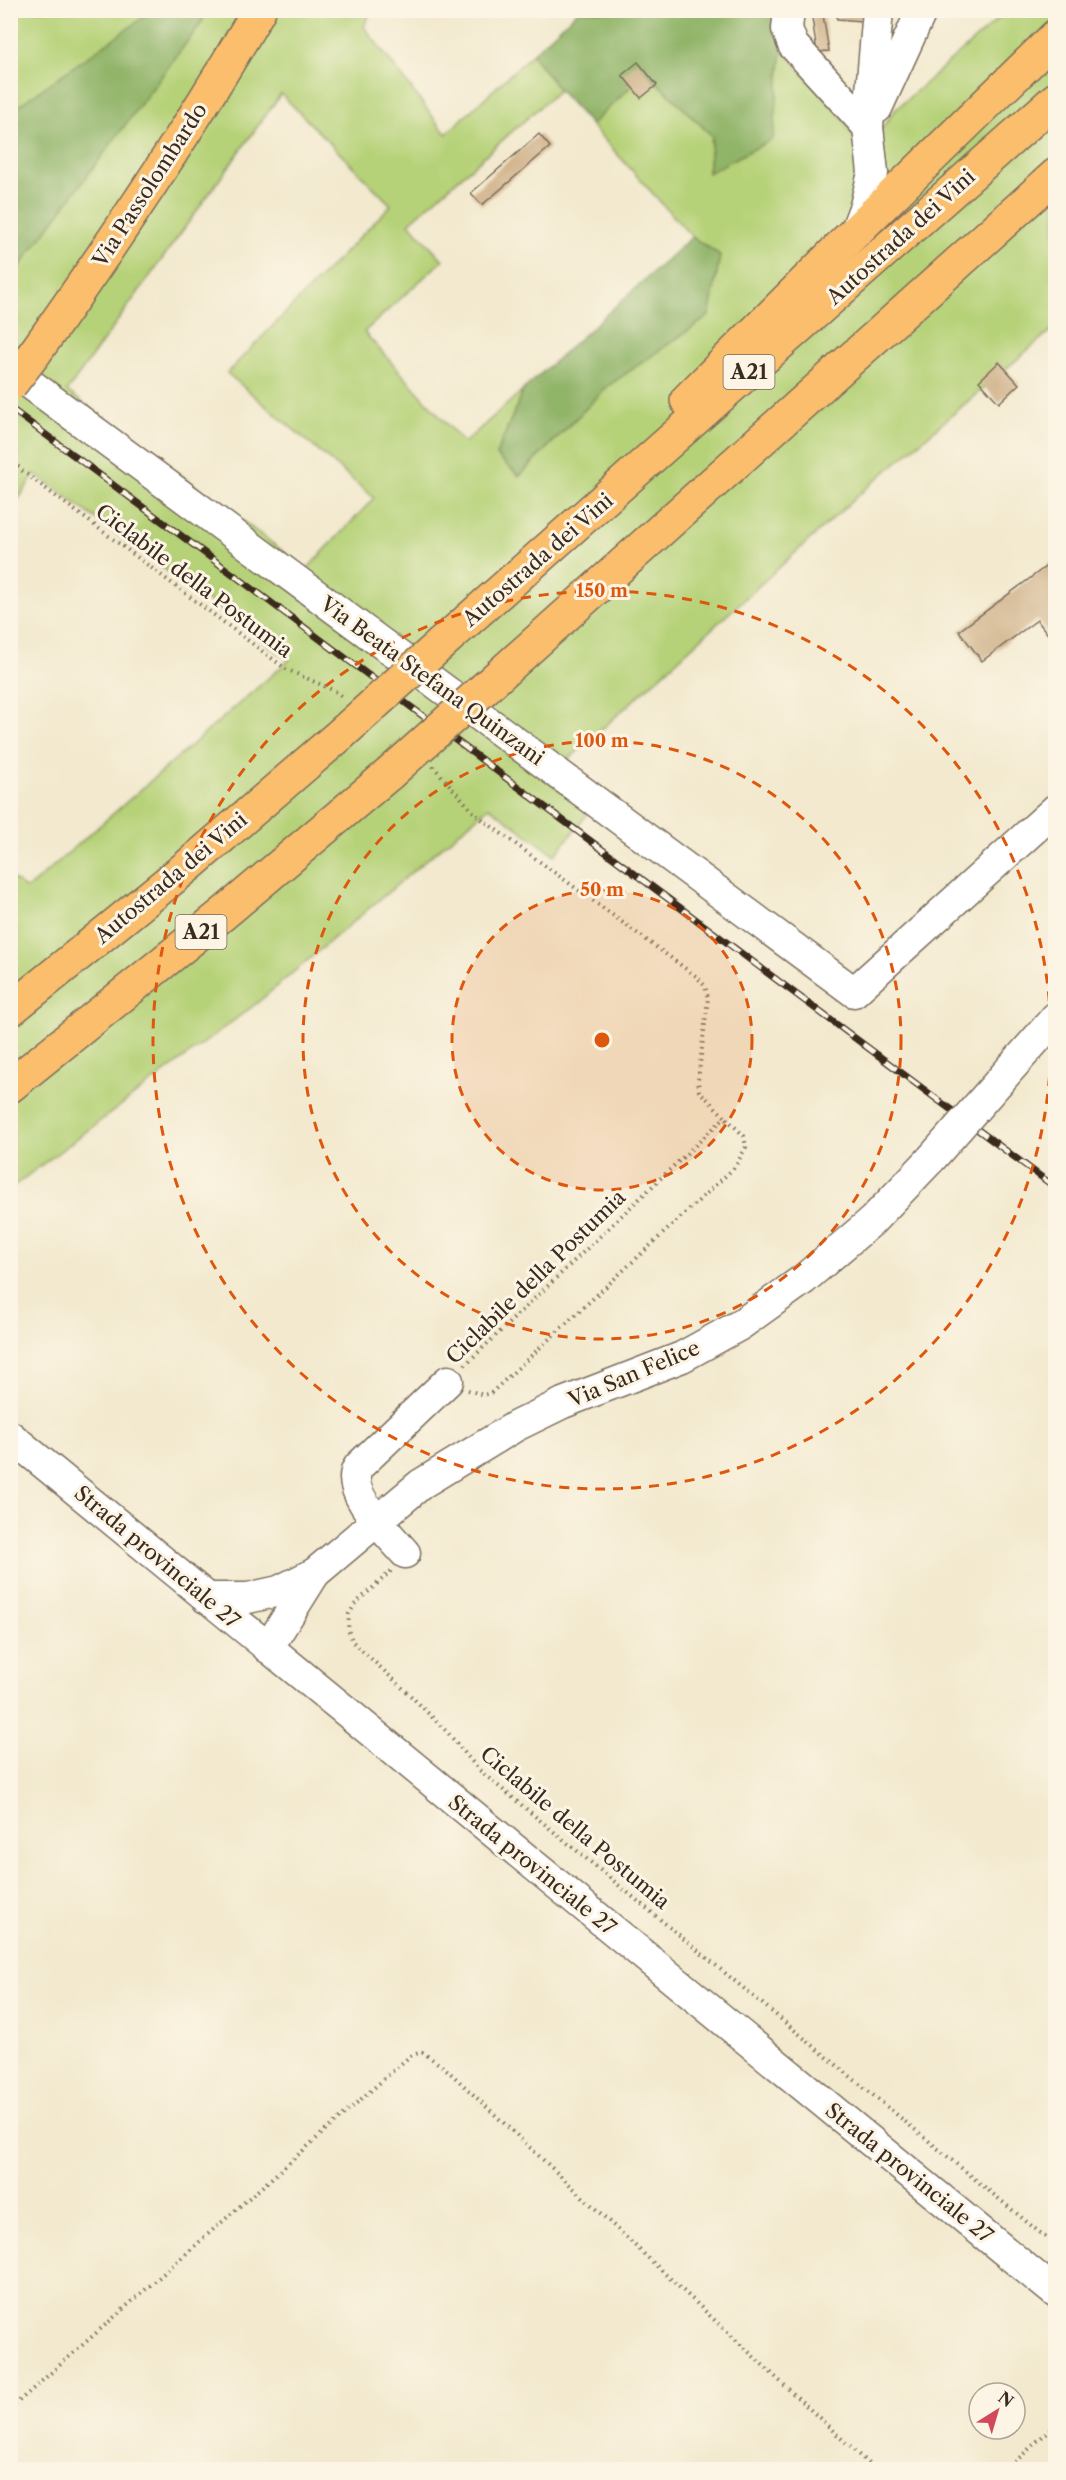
<svg xmlns="http://www.w3.org/2000/svg" width="1066" height="2480" font-family="'Libre Caslon Text',serif">
<rect width="100%" height="100%" fill="#fcf5e5"/>
<filter id="ink" filterUnits="userSpaceOnUse"><feTurbulence type="fractalNoise" baseFrequency=".0167" numOctaves="2"/><feDisplacementMap in="SourceGraphic" scale="12" xChannelSelector="R" yChannelSelector="G"/><feConvolveMatrix kernelMatrix="1 2 1 2 8 2 1 2 1" color-interpolation-filters="sRGB"/></filter>
<filter id="wash" filterUnits="userSpaceOnUse"><feTurbulence type="fractalNoise" baseFrequency=".008" numOctaves="4" result="noise"/><feDisplacementMap in="SourceGraphic" scale="24" xChannelSelector="R" yChannelSelector="G"/><feGaussianBlur stdDeviation="1.35" result="paint"/><feColorMatrix in="noise" values="0 0 0 0 0 0 0 0 0 0 0 0 0 0 0 0 0 1.4 0 .05"/><feComposite in="paint" operator="in"/></filter>
<g filter="url(#wash)">
<rect width="100%" height="100%" fill="#f2e9ce"/>
<g fill="#b6d278" stroke="#787e4b" stroke-width="1.5" fill-rule="evenodd">
<path d="M 11,10 L 154,10 L 154,11 L 11,111 Z"/>
<path d="M 207,11 L 371,11 L 364,27 L 446,134 L 532,54 L 559,90 L 409,223 L 443,260 L 364,332 L 464,443 L 524,389 L 496,455 L 520,476 L 608,386 L 709,316 L 720,255 L 692,237 L 591,125 L 646,72 L 712,136 L 708,172 L 782,50 L 844,120 L 859,148 L 882,128 L 895,110 L 1007,11 L 1055,11 L 1055,327 L 863,491 L 546,780 L 589,812 L 555,855 L 489,807 L 257,1003 L 11,1188 L 11,878 L 27,889 L 289,660 L 35,474 L 11,510 L 10,278 L 201,23 ZM 281,94 L 391,205 L 227,373 L 374,498 L 307,569 L 67,391 Z"/>
</g>
<g fill="#90b468" stroke="#666f43" stroke-width="1.5">
<path d="M 154,10 L 207,11 L 201,23 L 11,278 L 11,111 Z"/>
<path d="M 578,11 L 777,11 L 782,50 L 773,139 L 708,173 L 712,136 L 646,72 L 591,125 L 559,90 L 532,54 Z"/>
<path d="M 692,237 L 720,255 L 709,316 L 608,386 L 519,476 L 496,455 L 524,389 Z"/>
</g>
<g id="blocks">
<g fill="#d0b28b">
<path d="M 837,10 L 876,10 L 876,22 L 837,19 Z"/>
<path d="M 823,15 L 829,51 L 817,52 L 812,17 Z"/>
<path d="M 638,62 L 657,85 L 641,98 L 622,75 Z"/>
<path d="M 539,134 L 550,147 L 482,205 L 471,193 Z"/>
<path d="M 999,362 L 1019,384 L 999,403 L 979,381 Z"/>
<path d="M 1056,559 L 1056,645 L 1037,620 L 982,661 L 959,631 Z"/>
</g>
</g>
</g>
<g filter="url(#ink)">
<use href="#blocks" fill-opacity="0" stroke="#7b6d5c" stroke-width="1.5"/>
<g fill="none" stroke-linecap="round" stroke-linejoin="round">
<g stroke="#7b6d5c" stroke-width="33">
<g id="minor">
<path d="M 789,10 L 787,29 L 793,45 L 868,127"/>
<path d="M 877,108 L 922,10"/>
<path d="M 855,232 L 865,206 L 873,173 L 868,127 L 878,10"/>
<path d="M 10,369 L 854,992 L 1056,809"/>
<path d="M 975,1109 L 1056,1017"/>
<path d="M 10,1436 L 1056,2293"/>
<path d="M 405,1553 C 390,1535 341,1490 359,1466 L 448,1381"/>
<path d="M 206,1598 L 248,1598 L 279,1591 L 315,1573 L 421,1484 L 516,1426 L 563,1403 L 682,1357 L 740,1325 L 804,1279 L 872,1221 L 931,1159"/>
<path d="M 268,1648 L 315,1573"/>
</g>
</g>
<g stroke="#7b6d5c" stroke-width="36">
<path id="major" d="M 34,354 C 114,242 190,129 259,10"/>
</g>
<g stroke="#7b6d5c" stroke-width="36">
<g id="highway">
<path d="M 687,400 L 855,232 L 1056,36"/>
<path d="M 441,644 L 1056,99"/>
<path d="M 485,688 L 1056,175"/>
<path d="M 10,1010 L 189,865 L 341,734"/>
<path d="M 10,1086 L 223,914 L 389,774"/>
</g>
</g>
<g stroke="#7b6d5c" stroke-width="4" stroke-dasharray="1.5 4.5" stroke-linecap="butt">
<path d="M 10,457 L 21,470 L 286,669 L 335,691 L 344,698"/>
<path d="M 433,766 L 476,815 L 697,977 L 705,986 L 708,998 L 698,1081 L 699,1091 L 725,1117 L 465,1365"/>
<path d="M 468,1390 L 483,1395 L 491,1393 L 735,1167 L 746,1147 L 744,1136 L 725,1117"/>
<path d="M 391,1571 L 355,1604 L 349,1614 L 348,1630 L 353,1642 L 407,1692 L 448,1733 L 479,1770 L 1056,2246"/>
<path d="M 10,2409 L 410,2056 L 422,2052 L 446,2069 L 875,2470"/>
<path d="M 1006,2470 L 1056,2424"/>
</g>
<use href="#minor" stroke="#fff" stroke-width="30"/>
<use href="#major" stroke="#fabe6d" stroke-width="33"/>
<use href="#highway" stroke="#fabe6d" stroke-width="33"/>
<g stroke="#3b2a1e" stroke-width="7">
<path id="rail" d="M 10,408 L 1056,1188"/>
</g>
<use href="#rail" stroke="#fcf5e5" stroke-width="4.5" stroke-dasharray="14" stroke-linecap="butt"/>
<g stroke="#7b6d5c" stroke-width="33" stroke-linecap="butt">
<path id="minor-bridge" d="M 931,1159 L 975,1109"/>
</g>
<g stroke="#7b6d5c" stroke-width="36" stroke-linecap="butt">
<path id="major-bridge" d="M 10,385 L 34,354"/>
</g>
<g stroke="#7b6d5c" stroke-width="36" stroke-linecap="butt">
<g id="highway-bridge">
<path d="M 341,734 L 441,644"/>
<path d="M 389,774 L 485,688"/>
</g>
</g>
<use href="#minor-bridge" stroke="#fff" stroke-width="30"/>
<use href="#major-bridge" stroke="#fabe6d" stroke-width="33"/>
<use href="#highway-bridge" stroke="#fabe6d" stroke-width="33"/>
</g>
</g>
<circle cx="602" cy="1040" r="150" fill="#df570d" fill-opacity=".12"/>
<g fill="none" stroke="#df570d" stroke-width="3" stroke-dasharray="10 8">
<circle cx="602" cy="1040" r="150"/>
<circle cx="602" cy="1040" r="299"/>
<circle cx="602" cy="1040" r="449"/>
</g>
<g text-anchor="middle" stroke-width="6" stroke-linejoin="round" paint-order="stroke">
<g fill="#fcf5e5" stroke="#75675a" stroke-width="1.5">
<rect x="723.5" y="355" width="51" height="34" rx="4.5"/>
<rect x="175.5" y="915" width="51" height="34" rx="4.5"/>
</g>
<g font-size="20" font-weight="bold" fill="#3b2a1e">
<text x="749" y="379">A21</text>
<text x="201" y="939">A21</text>
</g>
<g font-size="21" fill="#3b2a1e" stroke="#fcf5e5">
<text transform="translate(150 185) rotate(-57)" y="7">Via Passolombardo</text>
<text transform="translate(901 237) rotate(-42)" y="7">Autostrada dei Vini</text>
<text transform="translate(538 560) rotate(-41)" y="7">Autostrada dei Vini</text>
<text transform="translate(194 581) rotate(37)" y="7">Ciclabile della Postumia</text>
<text transform="translate(432 681) rotate(36)" y="7">Via Beata Stefana Quinzani</text>
<text transform="translate(171 878) rotate(-40)" y="7">Autostrada dei Vini</text>
<text transform="translate(536 1277) rotate(-44)" y="7">Ciclabile della Postumia</text>
<text transform="translate(634 1374) rotate(-23)" y="7">Via San Felice</text>
<text transform="translate(157 1557) rotate(40)" y="7">Strada provinciale 27</text>
<text transform="translate(575 1828) rotate(40)" y="7">Ciclabile della Postumia</text>
<text transform="translate(532 1865) rotate(39)" y="7">Strada provinciale 27</text>
<text transform="translate(909 2173) rotate(39)" y="7">Strada provinciale 27</text>
</g>
</g>
<circle cx="602" cy="1040" r="9" fill="#df570d" stroke="#fcf5e5" stroke-width="3"/>
<g font-size="18" text-anchor="middle" font-weight="bold" fill="#df570d" stroke="#fcf5e5" stroke-width="6" stroke-linejoin="round" paint-order="stroke">
<text x="602" y="597">150 m</text>
<text x="602" y="747">100 m</text>
<text x="602" y="896">50 m</text>
</g>
<rect width="1066" height="2480" fill="none" stroke="#fcf5e5" stroke-width="36"/>
<g transform="translate(997 2411) rotate(37)"><circle r="28" fill="#fcf5e5" stroke="#afa495" stroke-width="1.5"/>
<path d="M0-4.5L10 22L0 15L-10 22Z" fill="#d1495b"/>
<text y="-9" font-size="16" font-weight="bold" text-anchor="middle" fill="#3b2a1e">N</text>
</g>
</svg>
